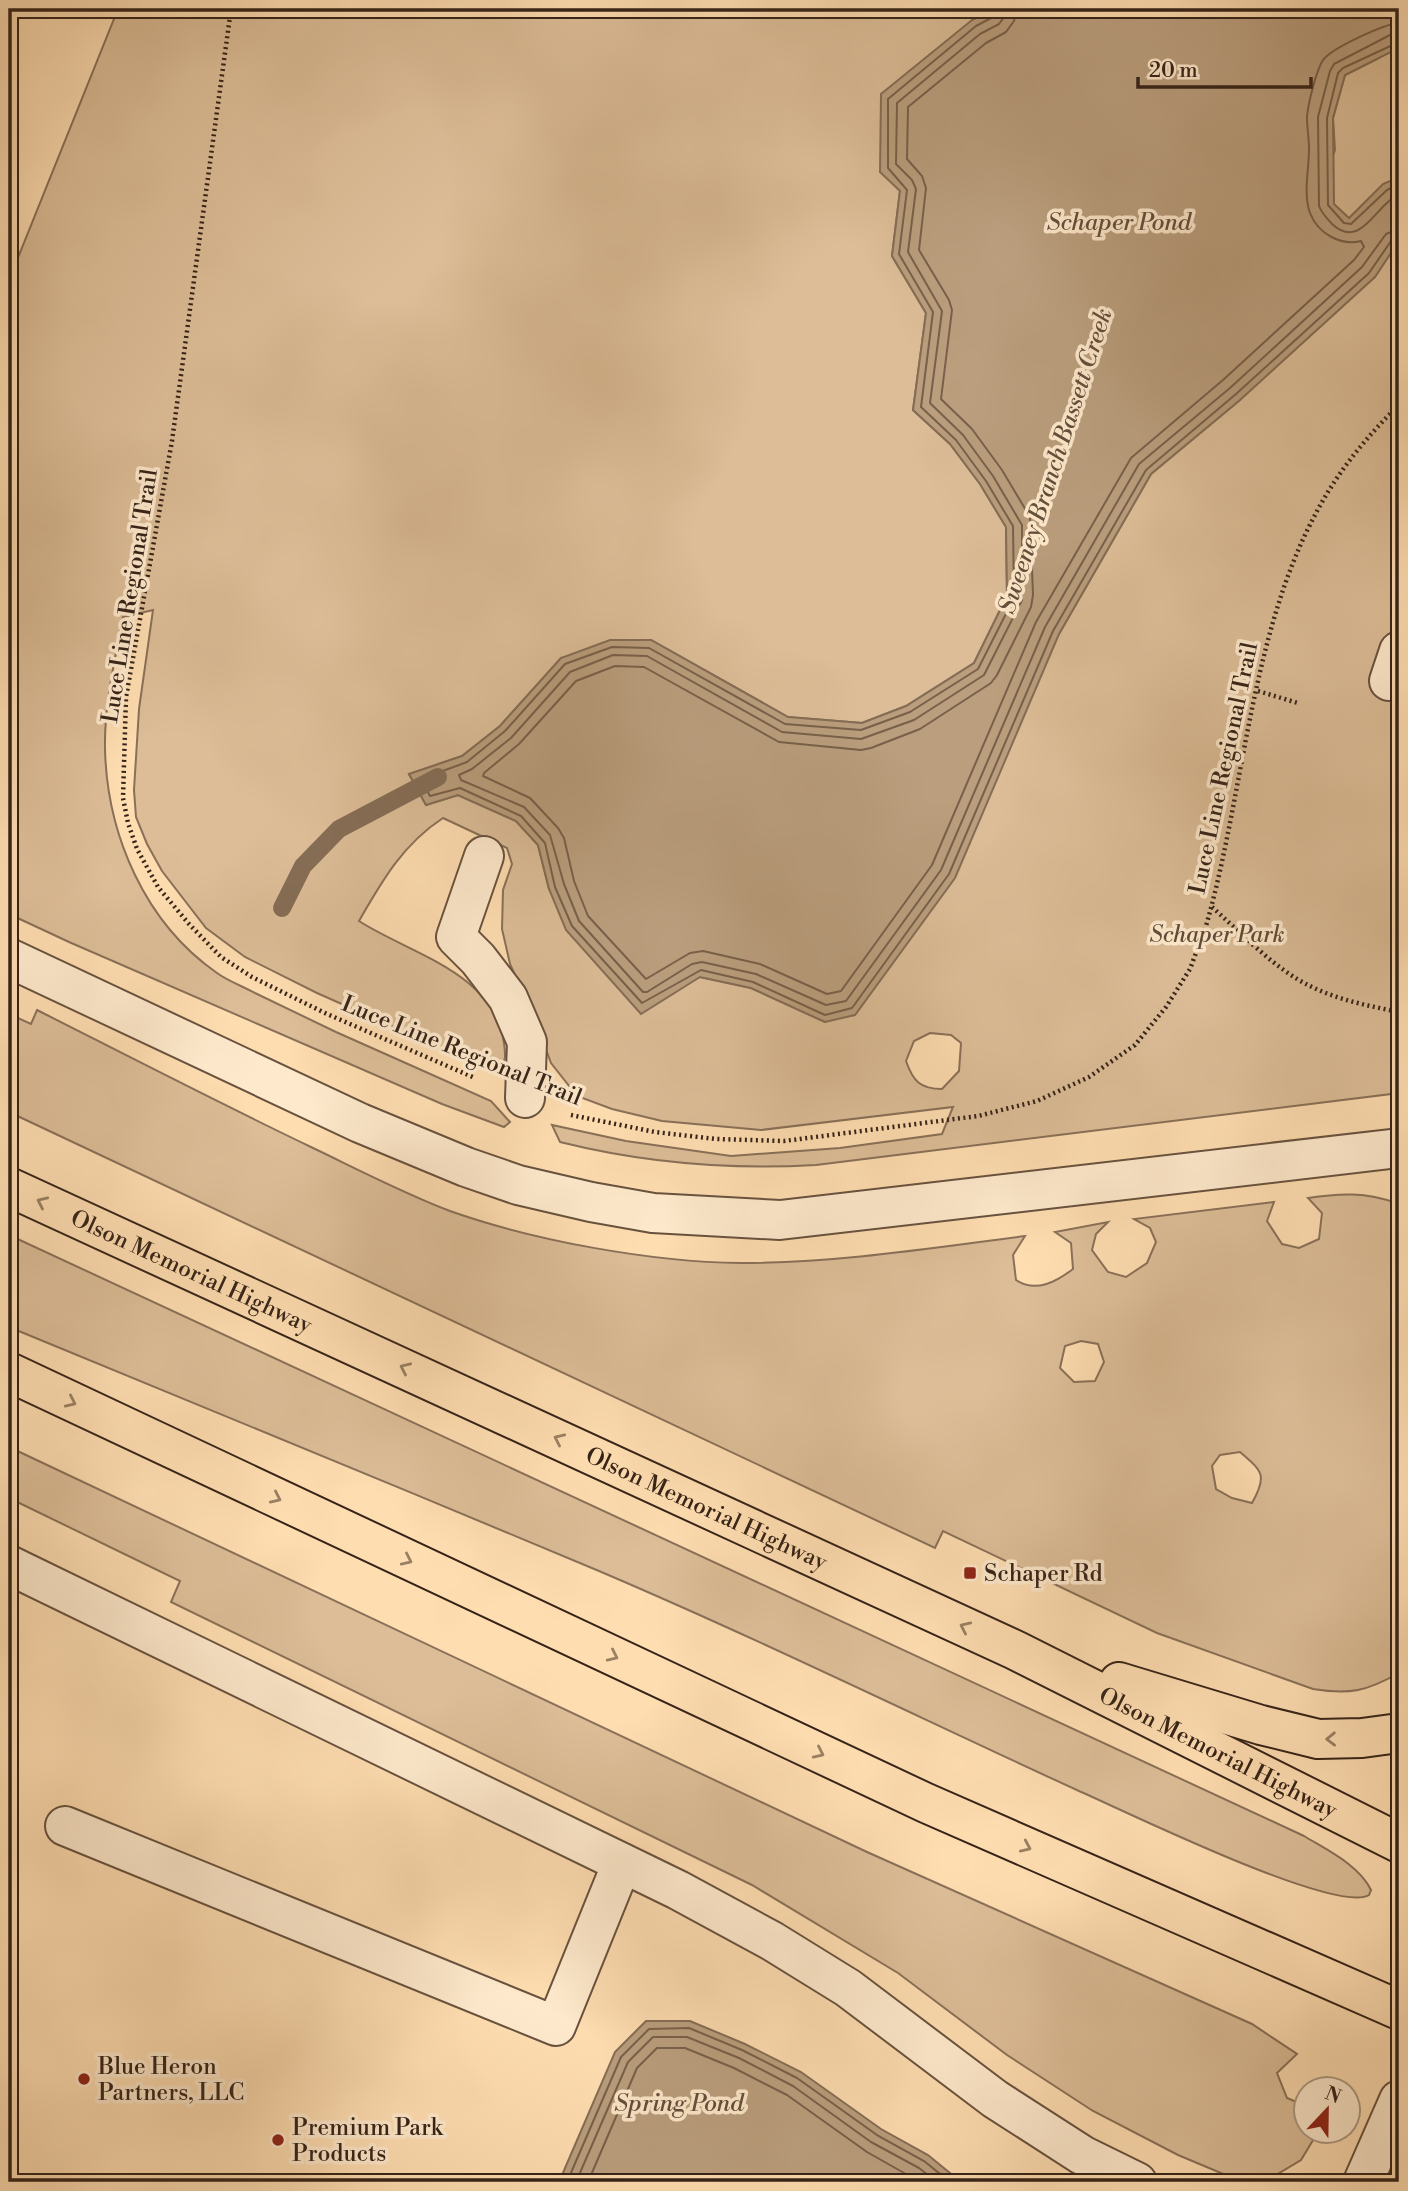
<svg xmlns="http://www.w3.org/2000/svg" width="1408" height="2191" font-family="'Libre Bodoni',serif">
<rect width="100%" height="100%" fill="#feddb1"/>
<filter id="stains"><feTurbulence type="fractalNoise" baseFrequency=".00286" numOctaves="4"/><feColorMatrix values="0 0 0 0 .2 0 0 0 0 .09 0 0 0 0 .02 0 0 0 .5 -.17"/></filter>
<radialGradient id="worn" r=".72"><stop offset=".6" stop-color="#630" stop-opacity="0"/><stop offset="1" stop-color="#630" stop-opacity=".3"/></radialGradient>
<g fill="#dcbd97" stroke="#897058" stroke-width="2" fill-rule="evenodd">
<path d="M 118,9 L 995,9 L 972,20 L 900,190 L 892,256 L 926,313 L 913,410 L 950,444 L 980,484 L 1006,527 L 1007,596 L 974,663 L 906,706 L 862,723 L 788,717 L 651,640 L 561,658 L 500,726 L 462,756 L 409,774 L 426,805 L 458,795 L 516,821 L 538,845 L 549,889 L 700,977 L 751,988 L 825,1022 L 1059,634 L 1151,474 L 1240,400 L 1335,150 L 1333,118 L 1345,75 L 1379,58 L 1399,9 L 1399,1093 L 816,1165 C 729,1170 644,1163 560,1142 L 552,1125 L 626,1141 L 731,1156 L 840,1148 L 942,1134 L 953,1107 L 761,1130 L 662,1121 L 612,1109 L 577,1096 L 551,1063 L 532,1012 L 510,964 L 502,929 L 503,890 L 512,864 L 507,848 L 443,818 C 403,844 382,881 359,921 C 410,954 494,972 504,1043 C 505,1052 507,1061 500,1069 L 492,1069 L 472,1062 L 317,993 L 245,957 L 206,928 L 162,871 L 147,844 L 136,817 L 134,790 L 139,709 L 153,610 L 123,617 C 115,660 104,705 105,749 C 107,835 145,923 217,973 C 228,981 242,986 255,993 C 282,1006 309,1019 336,1032 C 388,1055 439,1078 491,1101 L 510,1122 L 504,1127 L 442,1104 L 69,942 L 9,914 L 9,280 ZM 930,1033 L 951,1035 L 961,1043 L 959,1071 L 942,1089 C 920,1089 913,1081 906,1061 L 914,1041 Z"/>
<path d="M 37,1010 C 128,1056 219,1103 311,1147 C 357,1169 403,1193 450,1211 C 535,1241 651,1262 741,1263 C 836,1263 931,1248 1025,1236 L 1013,1255 L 1016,1280 C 1036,1293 1056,1282 1073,1269 L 1071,1243 L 1055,1232 L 1108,1222 L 1096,1234 L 1092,1250 L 1108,1272 L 1126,1277 L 1147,1263 L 1156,1242 L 1150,1228 L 1134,1219 L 1274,1202 L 1267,1221 L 1282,1244 L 1299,1248 L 1319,1239 L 1322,1213 L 1308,1198 C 1340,1193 1366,1192 1396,1203 L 1399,1205 L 1399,1673 C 1367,1691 1350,1695 1313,1689 L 1157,1633 L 943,1531 L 935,1548 L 9,1112 L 9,1014 L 31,1024 ZM 1081,1341 L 1098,1344 L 1104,1362 L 1095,1381 L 1074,1382 L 1060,1368 L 1065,1346 ZM 1240,1452 C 1262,1471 1268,1475 1252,1503 L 1232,1498 L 1216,1489 L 1212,1466 L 1220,1455 Z"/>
<path d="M 9,1235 L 1304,1836 C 1327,1850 1359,1865 1371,1890 L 1369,1895 C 1336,1915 1123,1810 1079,1791 C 920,1718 761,1640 599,1571 C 403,1488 205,1409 9,1327 Z"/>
<path d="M 9,1447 L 867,1852 L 1252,2024 L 1297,2054 L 1277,2073 L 1287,2098 L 1306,2106 L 1306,2132 L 1318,2132 L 1301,2160 L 1271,2178 L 1251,2179 L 1228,2176 L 1178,2155 L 1093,2111 L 1007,2055 L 898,1973 L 752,1885 L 171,1602 L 180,1581 L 9,1498 Z"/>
</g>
<g fill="#ba9e7d" stroke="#856d55" stroke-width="2">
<path d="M 995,9 L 1399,9 L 1399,48 L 1345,75 L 1333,118 L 1334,204 L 1349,218 L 1383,184 L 1399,177 L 1399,241 L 1375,277 L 1240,400 L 1151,474 L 1059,634 L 955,878 L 855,1015 L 825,1022 L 751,988 L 700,977 L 641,1014 L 566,930 L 549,889 L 538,845 L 516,821 L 458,795 L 426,805 L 409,774 L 462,756 L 500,726 L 561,658 L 610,640 L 651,640 L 788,717 L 862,723 L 906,706 L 974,663 L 1007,596 L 1006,527 L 980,484 L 950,444 L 913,410 L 926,313 L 892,256 L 900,191 L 880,172 L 881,94 L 972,20 Z"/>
<path d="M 646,2021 L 690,2021 L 745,2044 L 801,2072 L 881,2129 L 928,2155 L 961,2182 L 559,2182 L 615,2052 Z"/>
</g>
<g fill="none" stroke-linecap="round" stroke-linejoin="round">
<g stroke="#78604a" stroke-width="2">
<path d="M 996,9 L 993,17 L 976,26 L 888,99 L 888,168 L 907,190 L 899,254 L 933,312 L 921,407 L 956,440 L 986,481 L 1013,526 L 1014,598 L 978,669 L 910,712 L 861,730 L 785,724 L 649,648 L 612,647 L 565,664 L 505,731 L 467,762 L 421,779 L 430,796 L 460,788 L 521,816 L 545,843 L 555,887 L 572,926 L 642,1003 L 701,970 L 753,982 L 825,1015 L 852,1008 L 949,874 L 1053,631 L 1146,470 L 1236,394 L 1369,273 L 1391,241 L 1399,238"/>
<path d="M 1005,9 L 1004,17 L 999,24 L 980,34 L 897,103 L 896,164 L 912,180 L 916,189 L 908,252 L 942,311 L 930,403 L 963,435 L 993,476 L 1022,525 L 1022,600 L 984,675 L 914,720 L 861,739 L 782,732 L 647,656 L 613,655 L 570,672 L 511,738 L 472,769 L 459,775 L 461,780 L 524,807 L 550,835 L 564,884 L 579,921 L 643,992 L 647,992 L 692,964 L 702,962 L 756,974 L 826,1005 L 846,1001 L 941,870 L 1045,627 L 1139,464 L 1230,388 L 1362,267 L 1386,234 L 1399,229"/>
<path d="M 1016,9 L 1014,21 L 1006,32 L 986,43 L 908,107 L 907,159 L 922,176 L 926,188 L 919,250 L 949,300 L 952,310 L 941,399 L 972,429 L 1002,470 L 1030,517 L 1033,595 L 1031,607 L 997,675 L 991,683 L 920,729 L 871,748 L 861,750 L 779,742 L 644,667 L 615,666 L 576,681 L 519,744 L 484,773 L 483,776 L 530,798 L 558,828 L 564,838 L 574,881 L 588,916 L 646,979 L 690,953 L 703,951 L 760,964 L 827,994 L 841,991 L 932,865 L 1036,622 L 1131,458 L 1223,380 L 1354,260 L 1364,247 L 1361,241 C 1341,246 1318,234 1310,213 C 1303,194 1309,169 1309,149 C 1309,138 1307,128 1307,117 C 1308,104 1316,71 1323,60 C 1332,48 1384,24 1399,23"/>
<path d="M 1399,34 L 1390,35 L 1334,64 L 1330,71 L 1318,117 L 1319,206 C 1322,214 1327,218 1332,224 C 1361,251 1376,204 1399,194"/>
<path d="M 1399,42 L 1343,68 L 1338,73 L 1327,118 L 1328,205 L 1344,223 L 1351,224 L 1387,190 L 1399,184"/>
<path d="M 567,2182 L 621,2057 L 649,2029 L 689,2028 L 742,2050 L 797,2078 L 877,2135 L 924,2161 L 950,2182"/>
<path d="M 576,2182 L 628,2062 L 653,2037 L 687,2037 L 739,2058 L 793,2086 L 871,2142 L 919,2168 L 937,2182"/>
<path d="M 588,2182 L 637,2068 L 657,2048 L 685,2048 L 734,2068 L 787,2095 L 867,2152 L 920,2182"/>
</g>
<path stroke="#856d55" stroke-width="18" d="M 282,908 L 303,866 L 339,829 L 438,777"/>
<g stroke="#68523e" stroke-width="42">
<g id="minor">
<path d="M 1389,681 L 1399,651"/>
<path d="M 484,856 L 456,937 L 478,959 L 508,998 L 527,1042 L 525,1098"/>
<path d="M 9,958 L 360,1123 L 466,1167 L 518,1185 L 591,1202 L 653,1213 L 780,1220 L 1399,1148"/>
<path d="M 9,1565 L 678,1890 L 772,1941 L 848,1988 L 995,2099 L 1082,2155 L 1137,2182"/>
<path d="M 65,1826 L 556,2026 L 622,1863"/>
<path d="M 1363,2182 L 1399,2100"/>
</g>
</g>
<g stroke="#362318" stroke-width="42">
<g id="major">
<path id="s1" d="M 9,1187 L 1015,1650 L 1399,1843"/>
<path d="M 9,1372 L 926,1803 L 1399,2010"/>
<path d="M 1119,1682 L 1261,1725 L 1318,1739 L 1362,1738 L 1399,1733"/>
</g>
</g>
<g stroke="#362318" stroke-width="4.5" stroke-dasharray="2 3.5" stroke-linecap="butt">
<path d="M 231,9 L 172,441 L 126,697 L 123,798 L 128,823 L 137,849 L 158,887 L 189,924 L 221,957 L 252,977 L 327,1014 L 475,1078"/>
<path d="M 1258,691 L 1298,703"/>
<path d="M 1212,907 C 1240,932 1276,970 1310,986 C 1338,1000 1369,1006 1399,1012"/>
<path d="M 571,1115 L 655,1132 L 716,1139 L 784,1141 L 978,1116 L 1037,1101 L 1089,1077 L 1135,1045 L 1166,1007 L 1190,969 L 1206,926 C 1244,794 1250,637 1315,515 C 1336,474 1366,437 1399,405"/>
</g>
<use href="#minor" stroke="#fee9cc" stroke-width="38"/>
<use href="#major" stroke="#feddb1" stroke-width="38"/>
</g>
<defs><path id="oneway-chevron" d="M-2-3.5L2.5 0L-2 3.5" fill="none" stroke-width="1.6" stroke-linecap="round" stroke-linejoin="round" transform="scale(1.75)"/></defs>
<g stroke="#9a8064">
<use href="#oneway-chevron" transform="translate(42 1202) rotate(-155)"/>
<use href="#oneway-chevron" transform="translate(405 1368) rotate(-155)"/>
<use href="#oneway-chevron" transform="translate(71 1402) rotate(25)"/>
<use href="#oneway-chevron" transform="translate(559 1439) rotate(-155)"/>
<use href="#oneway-chevron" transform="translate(276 1498) rotate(25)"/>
<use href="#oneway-chevron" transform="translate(407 1560) rotate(25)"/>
<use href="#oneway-chevron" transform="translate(965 1627) rotate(-155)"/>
<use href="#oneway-chevron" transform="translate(613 1656) rotate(25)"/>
<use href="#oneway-chevron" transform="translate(1331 1739) rotate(179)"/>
<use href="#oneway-chevron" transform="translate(819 1753) rotate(25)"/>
<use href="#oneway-chevron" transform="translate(1026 1847) rotate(24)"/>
</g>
<g fill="#8f2418" stroke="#fee9cc" stroke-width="2.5">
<rect x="963" y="1566" width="14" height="14" rx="3.5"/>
<circle cx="84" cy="2079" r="7"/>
<circle cx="278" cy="2140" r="7"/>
</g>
<g text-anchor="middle" stroke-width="7" stroke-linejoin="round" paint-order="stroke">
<g font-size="23" fill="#362318" stroke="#fee9cc">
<text transform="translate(129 596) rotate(-81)" y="8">Luce Line Regional Trail</text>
<text transform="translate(1223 768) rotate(-78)" y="8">Luce Line Regional Trail</text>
<text transform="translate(462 1050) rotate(22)" y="8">Luce Line Regional Trail</text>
<text dy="8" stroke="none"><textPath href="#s1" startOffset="201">Olson Memorial Highway</textPath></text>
<text dy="8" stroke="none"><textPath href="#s1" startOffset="768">Olson Memorial Highway</textPath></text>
<text dy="8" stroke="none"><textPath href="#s1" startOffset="1335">Olson Memorial Highway</textPath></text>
</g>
<g font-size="23" font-style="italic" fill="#604a38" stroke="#fee9cc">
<text x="1217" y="942">Schaper Park</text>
</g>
<g font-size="23" fill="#362318" stroke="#fee9cc" text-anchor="start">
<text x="984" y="1581">Schaper Rd</text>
<text x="98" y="2074">Blue Heron<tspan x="98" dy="26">Partners, LLC</tspan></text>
<text x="292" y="2135">Premium Park<tspan x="292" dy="26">Products</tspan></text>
</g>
<g font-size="24" font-style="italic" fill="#644e3b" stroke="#fee9cc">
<text x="1119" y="230">Schaper Pond</text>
<text transform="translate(1055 461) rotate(-72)" y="8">Sweeney Branch Bassett Creek</text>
<text x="679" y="2111">Spring Pond</text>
</g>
</g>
<rect width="1408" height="2191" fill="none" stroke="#feddb1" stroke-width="35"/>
<rect x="10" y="10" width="1387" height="2170" fill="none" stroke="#362318" stroke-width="3.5"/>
<rect x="18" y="18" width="1373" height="2156" fill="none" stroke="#362318" stroke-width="2"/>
<g transform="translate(1327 2110) rotate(22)"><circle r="33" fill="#fee9cc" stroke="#ae9a84" stroke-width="2"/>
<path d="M0-5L12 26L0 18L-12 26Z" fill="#8f2418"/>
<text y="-10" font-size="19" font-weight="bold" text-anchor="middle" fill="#362318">N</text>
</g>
<path d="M1138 77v10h173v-10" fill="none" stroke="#362318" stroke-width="3.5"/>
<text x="1149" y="77" font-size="21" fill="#362318" stroke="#fee9cc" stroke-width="5" paint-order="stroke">20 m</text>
<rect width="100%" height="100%" filter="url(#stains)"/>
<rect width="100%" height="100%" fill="url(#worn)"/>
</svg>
